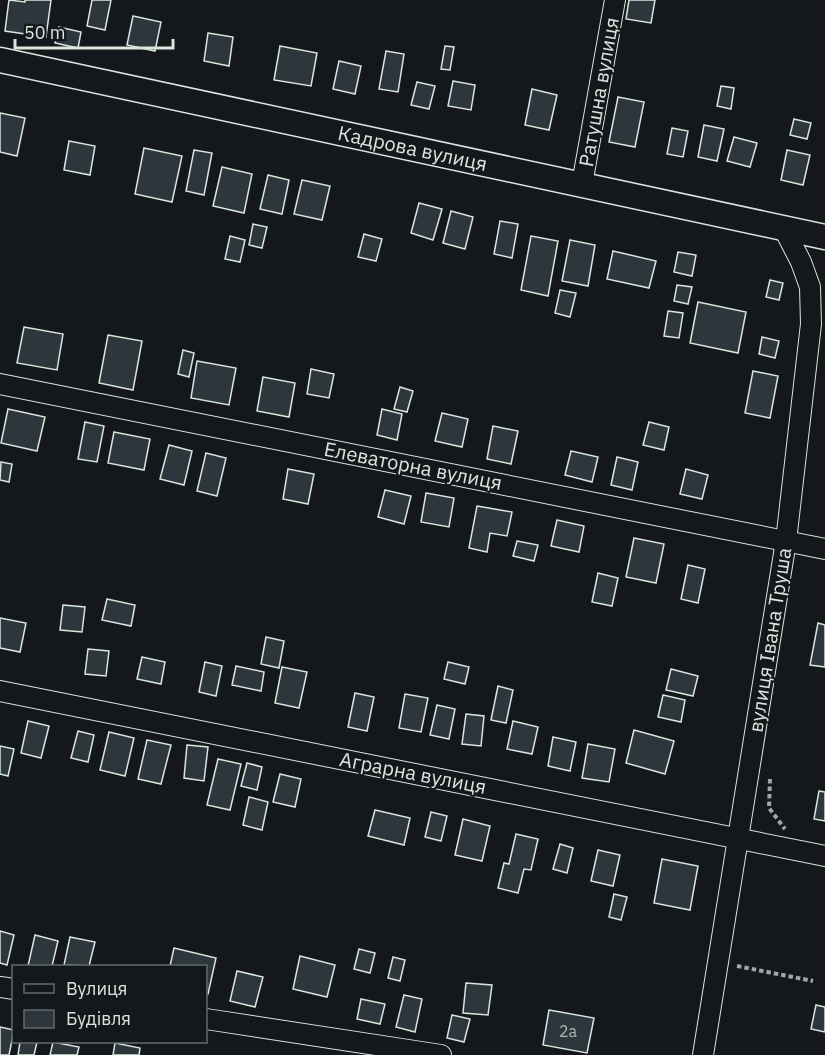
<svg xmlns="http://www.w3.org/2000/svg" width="825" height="1055" font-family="'IBM Plex Sans',sans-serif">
<rect width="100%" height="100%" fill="#14181c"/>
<g fill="#2c363c" stroke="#d8e6dc" stroke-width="1.5">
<path d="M 9,0 L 25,2 L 25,0 L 51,0 L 46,37 L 5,31 Z"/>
<path d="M 92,0 L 111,0 L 105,30 L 87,26 Z"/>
<path d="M 629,0 L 655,0 L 651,23 L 626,19 Z"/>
<path d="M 133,16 L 161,22 L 155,51 L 127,45 Z"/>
<path d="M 59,27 L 81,32 L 78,48 L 55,43 Z"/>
<path d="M 208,33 L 233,37 L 229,66 L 204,61 Z"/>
<path d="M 280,46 L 317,53 L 311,86 L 274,80 Z"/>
<path d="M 445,46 L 454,47 L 450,70 L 441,69 Z"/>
<path d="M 386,51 L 404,54 L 398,92 L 379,89 Z"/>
<path d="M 339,61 L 361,66 L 355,94 L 333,89 Z"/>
<path d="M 453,81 L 475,85 L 471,110 L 448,106 Z"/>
<path d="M 417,82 L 435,86 L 429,109 L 411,105 Z"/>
<path d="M 721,86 L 734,88 L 731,109 L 717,106 Z"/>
<path d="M 532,89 L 557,95 L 549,130 L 525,125 Z"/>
<path d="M 618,97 L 644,102 L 635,147 L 609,142 Z"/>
<path d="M 0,113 L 25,118 L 17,156 L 0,152 Z"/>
<path d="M 794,119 L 811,123 L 807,139 L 790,135 Z"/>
<path d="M 704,125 L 724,129 L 717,161 L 698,157 Z"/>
<path d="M 672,128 L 688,131 L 683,157 L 667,154 Z"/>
<path d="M 734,137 L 757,143 L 750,167 L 727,161 Z"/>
<path d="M 69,141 L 95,146 L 90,175 L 64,170 Z"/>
<path d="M 144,148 L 182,156 L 172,202 L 135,194 Z"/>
<path d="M 194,150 L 212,153 L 204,195 L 186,191 Z"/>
<path d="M 787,150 L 810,155 L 803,185 L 781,180 Z"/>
<path d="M 222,167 L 252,174 L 244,213 L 213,206 Z"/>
<path d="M 268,175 L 289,180 L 282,214 L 260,209 Z"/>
<path d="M 302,180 L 330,186 L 322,220 L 294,214 Z"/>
<path d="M 419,203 L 442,209 L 433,240 L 411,233 Z"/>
<path d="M 451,211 L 473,217 L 465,249 L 443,243 Z"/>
<path d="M 500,221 L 518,224 L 512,258 L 494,254 Z"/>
<path d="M 253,224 L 267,227 L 262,248 L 249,245 Z"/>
<path d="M 364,234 L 382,239 L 376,261 L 358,257 Z"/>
<path d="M 230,236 L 245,240 L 240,262 L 225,259 Z"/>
<path d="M 531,236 L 558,241 L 548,296 L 521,290 Z"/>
<path d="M 570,240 L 595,245 L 588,286 L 562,281 Z"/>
<path d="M 613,251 L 656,261 L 649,288 L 607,279 Z"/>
<path d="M 678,252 L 696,255 L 692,276 L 674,272 Z"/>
<path d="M 770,280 L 783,283 L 779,300 L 766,297 Z"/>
<path d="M 677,285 L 692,287 L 688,304 L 674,301 Z"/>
<path d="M 560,290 L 576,293 L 570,317 L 555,313 Z"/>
<path d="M 698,302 L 746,312 L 738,353 L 690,343 Z"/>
<path d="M 668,311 L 683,313 L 679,338 L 664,336 Z"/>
<path d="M 24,327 L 63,334 L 57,370 L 17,363 Z"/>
<path d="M 108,335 L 142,341 L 133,390 L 99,383 Z"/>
<path d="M 762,337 L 779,341 L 775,358 L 759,354 Z"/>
<path d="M 183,350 L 194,353 L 189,377 L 178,374 Z"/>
<path d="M 197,361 L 236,368 L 229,405 L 191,398 Z"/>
<path d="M 311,369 L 334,374 L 329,398 L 307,394 Z"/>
<path d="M 753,371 L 778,376 L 770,418 L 745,413 Z"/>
<path d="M 263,377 L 295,383 L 289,417 L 257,411 Z"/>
<path d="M 400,387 L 413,391 L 407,412 L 394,409 Z"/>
<path d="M 8,409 L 45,417 L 37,451 L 1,443 Z"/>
<path d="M 382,409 L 402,414 L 397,440 L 377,435 Z"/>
<path d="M 442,413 L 468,419 L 462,447 L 435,441 Z"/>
<path d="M 85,422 L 104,426 L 97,462 L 78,459 Z"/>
<path d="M 649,422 L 669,427 L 664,450 L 643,445 Z"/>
<path d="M 493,426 L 518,431 L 511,464 L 487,459 Z"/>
<path d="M 114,432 L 150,439 L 144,470 L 108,463 Z"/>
<path d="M 169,445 L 192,451 L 184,485 L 160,479 Z"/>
<path d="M 571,451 L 598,457 L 592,482 L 565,475 Z"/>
<path d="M 206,453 L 226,458 L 217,496 L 197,491 Z"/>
<path d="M 617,457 L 638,462 L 632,490 L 611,485 Z"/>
<path d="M 1,462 L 12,464 L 9,482 L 0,480 Z"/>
<path d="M 288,469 L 314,474 L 308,504 L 283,499 Z"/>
<path d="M 686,469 L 708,475 L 702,499 L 680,494 Z"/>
<path d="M 385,490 L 411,496 L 404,524 L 378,517 Z"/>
<path d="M 426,493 L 454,498 L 449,527 L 421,522 Z"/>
<path d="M 477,506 L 512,512 L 507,536 L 490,533 L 487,552 L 469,548 Z"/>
<path d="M 557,520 L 584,526 L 579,552 L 551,546 Z"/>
<path d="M 634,538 L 664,544 L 656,583 L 626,577 Z"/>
<path d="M 517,541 L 538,545 L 534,561 L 513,556 Z"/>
<path d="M 688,565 L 705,569 L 698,603 L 681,599 Z"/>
<path d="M 598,573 L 618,578 L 612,606 L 592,602 Z"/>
<path d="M 107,599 L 135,605 L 131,626 L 102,620 Z"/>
<path d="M 63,605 L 85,607 L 82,632 L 60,630 Z"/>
<path d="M 0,618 L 26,623 L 20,652 L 0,648 Z"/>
<path d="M 818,623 L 825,625 L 825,667 L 810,665 Z"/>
<path d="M 266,637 L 284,641 L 279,668 L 261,664 Z"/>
<path d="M 88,649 L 109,651 L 106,676 L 85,674 Z"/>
<path d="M 142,657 L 165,662 L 161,684 L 137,679 Z"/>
<path d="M 205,662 L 222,666 L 216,696 L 199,692 Z"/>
<path d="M 448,662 L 469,667 L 465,684 L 444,679 Z"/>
<path d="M 236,666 L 264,672 L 261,691 L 232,685 Z"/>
<path d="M 282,667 L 307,672 L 299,708 L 275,703 Z"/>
<path d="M 671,669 L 698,676 L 693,696 L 666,690 Z"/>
<path d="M 498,686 L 513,690 L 506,723 L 491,720 Z"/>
<path d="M 355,693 L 374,697 L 367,731 L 348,727 Z"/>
<path d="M 405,694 L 428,698 L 421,732 L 399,728 Z"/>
<path d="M 663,695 L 685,700 L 681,722 L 658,717 Z"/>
<path d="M 437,705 L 455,709 L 449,739 L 430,735 Z"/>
<path d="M 466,714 L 484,716 L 481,746 L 462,744 Z"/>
<path d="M 28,721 L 49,726 L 41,758 L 21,753 Z"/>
<path d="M 513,721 L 538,727 L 532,754 L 507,749 Z"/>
<path d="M 634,730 L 674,741 L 665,774 L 626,763 Z"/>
<path d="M 78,731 L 94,735 L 88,762 L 71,758 Z"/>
<path d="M 109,732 L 134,738 L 125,776 L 100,770 Z"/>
<path d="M 553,737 L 576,742 L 570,771 L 548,766 Z"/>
<path d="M 147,740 L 171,745 L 161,784 L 138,779 Z"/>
<path d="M 588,744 L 615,749 L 609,782 L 582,778 Z"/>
<path d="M 187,745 L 208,747 L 204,781 L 184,778 Z"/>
<path d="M 0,746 L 14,749 L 8,776 L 0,774 Z"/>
<path d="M 218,759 L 241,764 L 230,810 L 207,805 Z"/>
<path d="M 247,763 L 262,767 L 257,790 L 241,786 Z"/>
<path d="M 280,774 L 301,779 L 295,807 L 273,802 Z"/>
<path d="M 819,791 L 825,792 L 825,821 L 814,819 Z"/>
<path d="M 249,797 L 268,802 L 262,830 L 243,825 Z"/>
<path d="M 375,810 L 410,818 L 404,845 L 368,836 Z"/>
<path d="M 431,812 L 447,816 L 441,841 L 425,837 Z"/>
<path d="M 463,819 L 490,826 L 482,861 L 455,855 Z"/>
<path d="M 516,834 L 538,839 L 531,870 L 524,869 L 518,893 L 498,888 L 504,863 L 509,864 Z"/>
<path d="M 560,844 L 573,848 L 567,873 L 553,869 Z"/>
<path d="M 598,850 L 620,855 L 613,886 L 591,881 Z"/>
<path d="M 662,859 L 698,866 L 690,910 L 654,903 Z"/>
<path d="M 614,894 L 627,897 L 621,920 L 609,917 Z"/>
<path d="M 0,931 L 14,935 L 7,965 L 0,963 Z"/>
<path d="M 35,935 L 58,941 L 52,966 L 28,966 Z"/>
<path d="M 70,937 L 95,942 L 89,966 L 64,965 Z"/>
<path d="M 174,948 L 216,958 L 208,994 L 206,994 L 206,966 L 170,966 Z"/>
<path d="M 359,949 L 375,953 L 370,973 L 354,969 Z"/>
<path d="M 300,956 L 335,965 L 327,997 L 293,989 Z"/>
<path d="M 393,957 L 405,960 L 400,981 L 388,978 Z"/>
<path d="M 237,971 L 263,977 L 255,1007 L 230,1001 Z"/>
<path d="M 466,983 L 492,985 L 488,1015 L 463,1013 Z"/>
<path d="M 404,995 L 422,999 L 415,1032 L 396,1027 Z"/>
<path d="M 361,999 L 385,1004 L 380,1024 L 357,1019 Z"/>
<path d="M 816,1005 L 825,1007 L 825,1032 L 811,1029 Z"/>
<path d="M 549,1010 L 594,1018 L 587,1053 L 543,1045 Z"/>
<path d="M 452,1015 L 470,1019 L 464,1042 L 447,1038 Z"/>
<path d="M 0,1027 L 14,1030 L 9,1055 L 0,1055 Z"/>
<path d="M 20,1042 L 37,1042 L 34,1055 L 18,1055 Z"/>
<path d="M 53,1042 L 79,1047 L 77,1055 L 50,1055 Z"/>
<path d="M 115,1043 L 140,1048 L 139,1055 L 113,1055 Z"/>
</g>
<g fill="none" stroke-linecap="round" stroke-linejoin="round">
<g stroke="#d8e6dc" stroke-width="22">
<g id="minor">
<path d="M 582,184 L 615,0"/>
<path d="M 0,384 L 825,549"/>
<path d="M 0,691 L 825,856"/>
<path d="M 0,987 L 14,989"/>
<path d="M 206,1019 L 441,1055"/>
<path d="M 703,1055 L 786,541 L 811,324 L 810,287 L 801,262 L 783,227"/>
</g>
</g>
<g stroke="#d8e6dc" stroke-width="27">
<g id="tertiary">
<path id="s1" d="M 0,60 L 825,237"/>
</g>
</g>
<g stroke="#9da8a2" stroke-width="4" stroke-dasharray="4.5 3" stroke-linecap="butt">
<path d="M 770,779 L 769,808 L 785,829"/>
<path d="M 737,966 L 813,981"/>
</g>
<use href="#minor" stroke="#14181c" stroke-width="20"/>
<use href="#tertiary" stroke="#14181c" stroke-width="24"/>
</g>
<g text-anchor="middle" stroke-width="4.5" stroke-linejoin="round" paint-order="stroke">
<g font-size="16" fill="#adbab4">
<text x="568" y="1037">2а</text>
</g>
<g font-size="20" fill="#d8e6dc" stroke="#14181c">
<text transform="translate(599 92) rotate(-80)" y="7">Ратушна вулиця</text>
<text dy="7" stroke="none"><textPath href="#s1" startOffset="422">Кадрова вулиця</textPath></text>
<text transform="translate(413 466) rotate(11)" y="7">Елеваторна вулиця</text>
<text transform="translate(770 640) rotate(-81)" y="7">вулиця Івана Труша</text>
<text transform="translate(413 773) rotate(11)" y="7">Аграрна вулиця</text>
</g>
</g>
<rect x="12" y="965" width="195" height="78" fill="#14181c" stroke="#626a69" stroke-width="1.5"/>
<rect x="24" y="984" width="30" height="9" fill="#14181c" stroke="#626a69" stroke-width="1.5"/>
<text x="66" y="995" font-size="18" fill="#d8e6dc">Вулиця</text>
<rect x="24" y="1010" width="30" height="18" fill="#2c363c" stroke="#626a69" stroke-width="1.5"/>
<text x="66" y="1025" font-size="18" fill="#d8e6dc">Будівля</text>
<path d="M15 39v9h158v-9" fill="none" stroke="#d8e6dc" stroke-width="3"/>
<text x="24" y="39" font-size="18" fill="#d8e6dc" stroke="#14181c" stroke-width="4.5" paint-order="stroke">50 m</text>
</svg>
